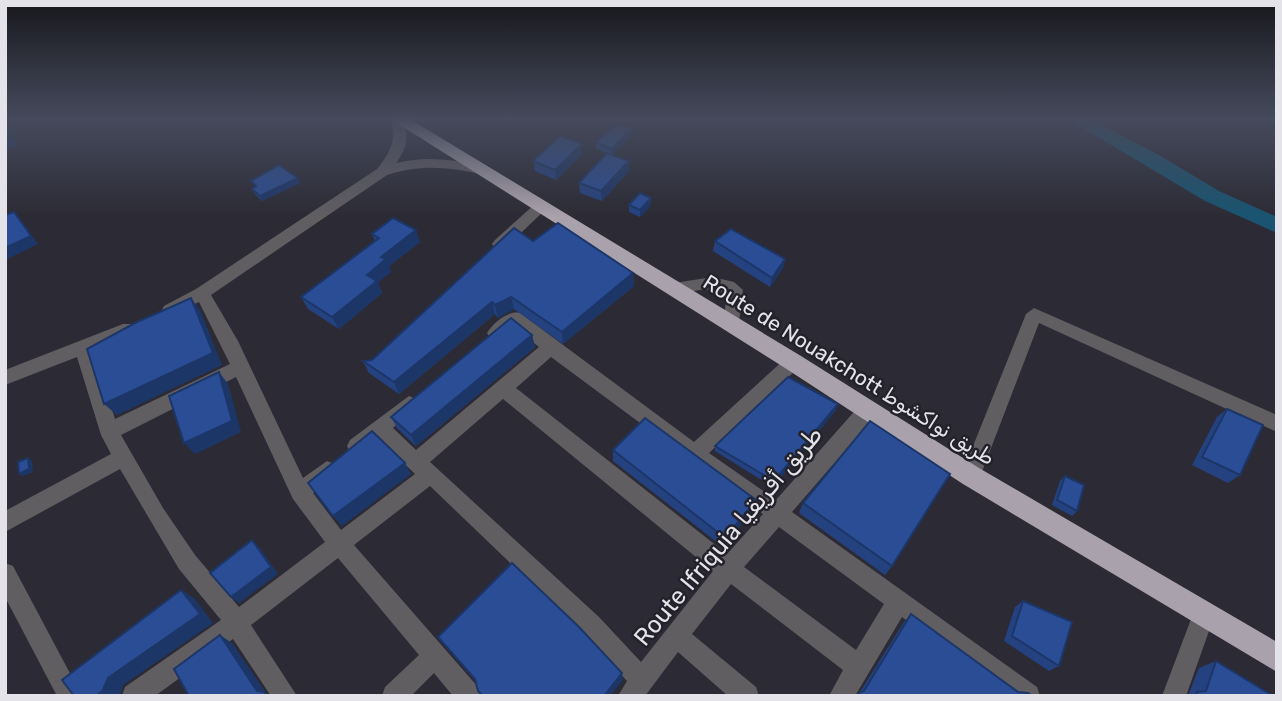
<svg xmlns="http://www.w3.org/2000/svg" width="1282" height="701" font-family="Rubik,'Noto Sans Arabic',sans-serif">
<rect width="100%" height="100%" fill="#2c2b35"/>
<g fill="none" stroke-linecap="round" stroke-linejoin="round">
<path fill="#1a5470" fill-rule="evenodd" d="M 1066,118 L 1088,118 L 1159,155 L 1219,191 L 1277,217 L 1277,233 L 1205,201 Z"/>
<g fill="#615e62" fill-rule="evenodd">
<path d="M 390,118 L 402,118 C 409,136 408,147 396,163 C 428,155 458,160 489,168 L 491,171 L 484,175 C 451,167 420,164 387,175 L 211,295 L 238,341 L 303,478 L 327,461 L 334,464 L 337,470 L 334,476 L 313,493 L 341,530 L 415,474 L 379,439 L 357,454 L 350,452 L 347,446 L 350,440 L 409,396 L 416,399 L 418,404 L 393,428 L 416,450 L 539,347 L 514,327 L 502,338 L 490,338 L 487,333 C 493,323 508,310 520,313 L 694,442 L 787,357 L 799,357 L 802,362 L 799,367 L 709,453 L 776,500 L 860,405 L 867,403 L 874,405 L 876,411 L 874,417 L 792,512 L 1037,687 L 1040,696 L 1008,696 L 902,617 L 855,696 L 829,696 L 843,670 L 731,584 L 692,634 L 756,687 L 759,696 L 728,696 L 678,652 L 645,696 L 618,696 L 627,681 L 583,633 L 430,486 L 354,545 L 478,687 L 481,696 L 453,696 L 434,673 L 411,696 L 382,696 L 385,687 L 419,655 L 338,558 L 251,625 L 297,696 L 271,696 L 233,639 L 155,696 L 122,696 L 125,687 L 221,620 L 179,569 L 120,469 L 5,532 L 5,511 L 111,454 L 101,435 L 77,357 L 5,385 L 5,370 L 123,324 L 135,324 L 138,329 L 135,334 L 93,351 L 115,419 L 230,364 L 199,302 L 170,316 L 164,314 L 162,310 L 164,306 L 196,289 L 377,169 C 391,151 397,141 390,118 ZM 551,357 L 763,514 L 727,554 L 516,388 ZM 236,377 L 293,499 L 325,542 L 239,607 L 195,555 L 163,508 L 121,435 ZM 503,399 L 713,571 L 641,662 L 599,617 L 430,462 ZM 779,527 L 884,604 L 856,650 L 744,567 Z"/>
<path d="M 541,201 L 548,206 L 546,209 L 505,248 L 495,248 L 492,244 L 495,240 L 536,203 Z"/>
<path d="M 713,277 L 734,282 L 743,290 L 738,330 L 726,330 L 723,325 L 727,293 L 705,289 L 674,295 L 666,289 L 674,283 Z"/>
<path d="M 1034,308 L 1277,415 L 1277,432 L 1039,323 L 978,482 L 971,485 L 964,482 L 961,476 L 1026,314 Z"/>
<path d="M 5,563 L 13,566 L 82,696 L 57,696 L 5,597 Z"/>
<path d="M 1204,603 L 1212,606 L 1215,614 L 1186,696 L 1162,696 L 1196,606 Z"/>
</g>
<path fill="#a9a1ab" fill-rule="evenodd" d="M 389,118 L 408,118 L 801,356 L 979,468 L 1277,642 L 1277,672 L 963,484 L 785,368 Z"/>
</g>
<g fill="#244280">
<path d="M 632,135 L 612,155 L 629,171 L 602,201 L 580,193 L 579,183 L 607,153 L 596,149 L 596,142 Z"/>
<path d="M 582,144 L 582,154 L 556,180 L 535,171 L 533,161 Z"/>
<path d="M 251,181 L 300,183 L 262,201 L 255,194 L 252,189 L 255,187 Z"/>
<path d="M 651,198 L 651,205 L 640,217 L 629,212 L 629,205 Z"/>
<path d="M 372,234 L 420,242 L 389,266 L 391,272 L 378,282 L 382,293 L 339,329 L 308,309 L 301,297 L 375,242 Z"/>
<path d="M 533,241 L 633,273 L 634,286 L 563,344 L 514,309 L 498,318 L 495,314 L 399,394 L 369,373 L 363,361 L 372,360 Z"/>
<path d="M 715,241 L 785,259 L 783,268 L 770,287 L 713,251 Z"/>
<path d="M 532,335 L 535,347 L 416,446 L 397,428 L 391,417 Z"/>
<path d="M 1227,409 L 1240,475 L 1228,483 L 1192,465 L 1217,417 Z"/>
<path d="M 836,410 L 773,487 L 715,451 L 715,446 Z"/>
<path d="M 613,450 L 756,500 L 753,510 L 723,547 L 613,461 Z"/>
<path d="M 1065,476 L 1077,511 L 1072,516 L 1052,505 L 1060,481 Z"/>
<path d="M 803,503 L 892,566 L 885,575 L 799,513 Z"/>
<path d="M 1023,601 L 1059,666 L 1049,671 L 1004,641 L 1015,607 Z"/>
<path d="M 911,614 L 1018,692 L 1033,696 L 856,696 L 860,692 L 904,622 Z"/>
<path d="M 1216,661 L 1273,696 L 1188,696 L 1199,668 Z"/>
</g>
<g fill="#1d3668">
<path d="M 632,128 L 632,135 L 612,155 L 612,149 Z"/>
<path d="M 11,135 L 19,145 L 5,151 L 5,137 Z"/>
<path d="M 582,144 L 582,154 L 556,180 L 555,170 Z"/>
<path d="M 629,161 L 629,171 L 602,201 L 601,191 Z"/>
<path d="M 298,178 L 300,183 L 262,201 L 260,196 Z"/>
<path d="M 651,198 L 651,205 L 640,217 L 640,210 Z"/>
<path d="M 14,212 L 21,220 L 38,244 L 5,260 L 5,248 Z"/>
<path d="M 416,230 L 420,242 L 389,266 L 391,272 L 378,282 L 382,293 L 339,329 L 332,317 L 381,257 Z"/>
<path d="M 785,259 L 783,268 L 770,287 L 772,278 Z"/>
<path d="M 633,273 L 634,286 L 563,344 L 562,332 Z"/>
<path d="M 511,297 L 514,309 L 498,318 L 495,305 Z"/>
<path d="M 191,298 L 200,310 L 222,365 L 117,415 L 104,404 Z"/>
<path d="M 492,302 L 495,314 L 399,394 L 394,382 Z"/>
<path d="M 532,335 L 535,347 L 416,446 L 411,435 Z"/>
<path d="M 219,372 L 228,384 L 241,432 L 195,454 L 184,443 Z"/>
<path d="M 838,404 L 836,410 L 773,487 L 774,481 Z"/>
<path d="M 28,458 L 32,461 L 33,472 L 23,476 L 19,474 Z"/>
<path d="M 405,463 L 411,474 L 342,526 L 333,516 Z"/>
<path d="M 756,500 L 753,510 L 723,547 L 725,538 Z"/>
<path d="M 252,540 L 260,548 L 278,574 L 239,603 L 231,597 Z"/>
<path d="M 181,590 L 194,598 L 213,623 L 123,685 L 120,696 L 96,696 L 108,678 Z"/>
<path d="M 220,635 L 232,643 L 266,693 L 270,696 L 266,696 L 257,691 Z"/>
<path d="M 622,673 L 623,680 L 610,696 L 604,696 Z"/>
</g>
<g fill="#2a4d95" stroke="#1d3668" stroke-width="2">
<path d="M 617,123 L 632,128 L 612,149 L 596,142 Z"/>
<path d="M 5,129 L 11,135 L 5,137 Z"/>
<path d="M 560,136 L 582,144 L 555,170 L 533,161 Z"/>
<path d="M 607,153 L 629,161 L 601,191 L 579,183 Z"/>
<path d="M 279,165 L 298,178 L 260,196 L 252,189 L 256,186 L 251,181 Z"/>
<path d="M 640,193 L 651,198 L 640,210 L 629,205 Z"/>
<path d="M 14,212 L 31,236 L 5,248 L 5,215 Z"/>
<path d="M 393,218 L 416,230 L 381,257 L 386,259 L 367,275 L 377,281 L 332,317 L 301,297 L 379,238 L 372,234 Z"/>
<path d="M 558,223 L 633,273 L 562,332 L 511,297 L 495,305 L 492,302 L 394,382 L 363,361 L 372,360 L 514,228 L 533,241 Z"/>
<path d="M 731,229 L 785,259 L 772,278 L 715,241 Z"/>
<path d="M 191,298 L 213,353 L 104,404 L 87,349 L 135,323 Z"/>
<path d="M 511,318 L 532,335 L 411,435 L 391,417 Z"/>
<path d="M 219,372 L 232,421 L 184,443 L 169,396 Z"/>
<path d="M 788,377 L 838,404 L 774,481 L 715,446 Z"/>
<path d="M 1227,409 L 1263,425 L 1240,475 L 1202,457 Z"/>
<path d="M 645,418 L 756,500 L 725,538 L 613,450 Z"/>
<path d="M 870,421 L 950,474 L 892,566 L 803,503 Z"/>
<path d="M 372,431 L 405,463 L 333,516 L 308,483 Z"/>
<path d="M 28,458 L 29,469 L 19,474 L 18,462 Z"/>
<path d="M 1065,476 L 1084,485 L 1077,511 L 1057,500 Z"/>
<path d="M 252,540 L 271,567 L 231,597 L 210,573 Z"/>
<path d="M 512,563 L 579,627 L 622,673 L 604,696 L 483,696 L 478,691 L 475,679 L 438,637 Z"/>
<path d="M 181,590 L 200,614 L 108,678 L 103,690 L 96,696 L 74,696 L 62,680 Z"/>
<path d="M 1023,601 L 1072,622 L 1059,666 L 1012,636 Z"/>
<path d="M 911,614 L 1018,692 L 1028,693 L 1033,696 L 857,696 L 859,693 L 864,691 Z"/>
<path d="M 220,635 L 257,691 L 264,692 L 267,696 L 189,696 L 174,669 Z"/>
<path d="M 1216,661 L 1273,696 L 1196,696 L 1197,692 L 1206,691 Z"/>
</g>
<linearGradient id="sky" x2="0" y2="1"><stop stop-color="#18181d"/><stop offset="0.55" stop-color="#454a5c"/><stop offset="1" stop-color="#454a5c" stop-opacity="0"/></linearGradient>
<rect width="1282" height="216" fill="url(#sky)"/>
<g text-anchor="middle" stroke-width="5" stroke-linejoin="round" paint-order="stroke">
<g font-size="21" fill="#e4e3ea" stroke="#23222b">
<text transform="translate(849 370) rotate(32)" y="7">Route de Nouakchott طريق نواكشوط</text>
</g>
<g font-size="24" fill="#e4e3ea" stroke="#23222b">
<text transform="translate(728 536) rotate(-50)" y="8">Route Ifriquia طريق أفريقيا</text>
</g>
</g>
<rect width="1282" height="701" fill="none" stroke="#e4e3ea" stroke-width="14"/>
</svg>
